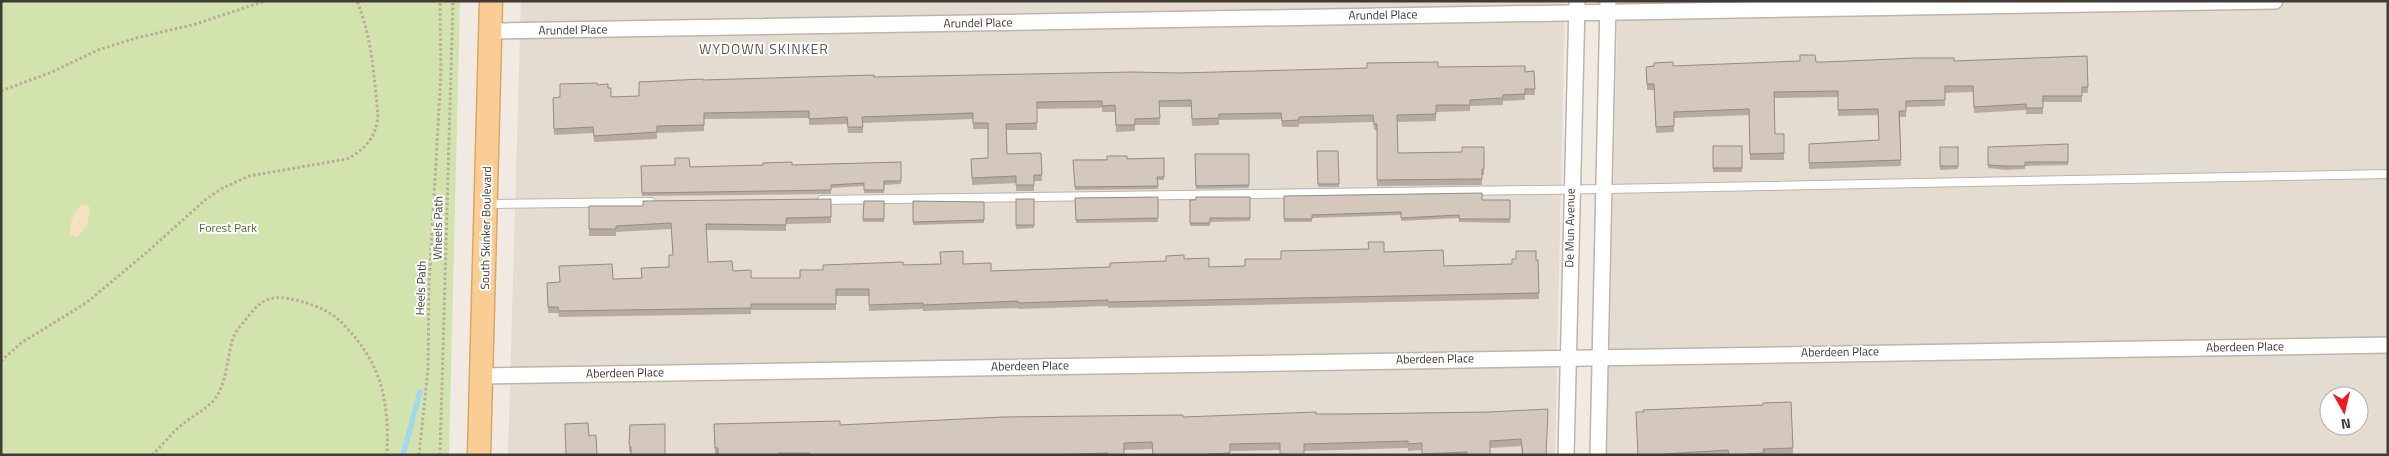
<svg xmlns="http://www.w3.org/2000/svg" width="2389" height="456" font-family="'Titillium Web',sans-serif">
<rect width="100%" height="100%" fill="#f0eae3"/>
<g fill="#e4dbd1" fill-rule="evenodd">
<path d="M 521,1 L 1565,1 L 1555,455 L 508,455 Z"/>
<path d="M 1618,1 L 2388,1 L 2388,455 L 1606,455 ZM 2329,396 L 2359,396 L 2359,426 L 2329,426 Z"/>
</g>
<path fill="#d3e3ad" d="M 1,1 L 460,1 L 449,455 L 1,455 Z"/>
<path fill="#f4e1bf" d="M 83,204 L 90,207 L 87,226 L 77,237 L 70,235 C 69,225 74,209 83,204 Z"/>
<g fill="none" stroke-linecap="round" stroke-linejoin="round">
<path stroke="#a1d8eb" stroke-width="5.5" d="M 403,455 L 420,392"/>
<g stroke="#beb4a9" stroke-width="10">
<g id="lane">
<path d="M 822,200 L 1605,189 L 2388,174"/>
<path d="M 488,204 L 651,202"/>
</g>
</g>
<g stroke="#beb4a9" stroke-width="18">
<g id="street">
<path d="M 491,31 L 2275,1"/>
<path d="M 482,376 L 2388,345"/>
<path d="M 1566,455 L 1577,3"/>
<path d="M 1598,455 L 1608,1"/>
</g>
</g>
<g stroke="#dca765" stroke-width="25">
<path id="primary" d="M 479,455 L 491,1"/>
</g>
<g stroke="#bcaa98" stroke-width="3" stroke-dasharray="2.5 2.5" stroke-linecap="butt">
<path d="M 1,91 L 52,72 L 98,50 L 136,38 L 196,24 L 265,1"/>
<path d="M 1,361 L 21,343 L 86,303 L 146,253 L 205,200 L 221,189 L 249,176 L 347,159 C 366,149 377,136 378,115 C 374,77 372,37 357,1"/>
<path d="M 152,455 C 163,445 172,432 184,423 C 195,414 211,407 218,394 C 228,376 227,354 234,336 C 238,328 245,321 250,314 C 264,297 274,295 296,300 C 315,305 332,311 345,326 C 383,366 389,402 387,455"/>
<path d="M 419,455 L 428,369 L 429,285 L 441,73 L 440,1"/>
<path d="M 440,455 L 453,1"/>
</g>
<use href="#lane" stroke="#fff" stroke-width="8"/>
<use href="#street" stroke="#fff" stroke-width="15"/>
<use href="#primary" stroke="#f9cd94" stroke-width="22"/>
</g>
<g fill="#b6aba2">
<path d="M 2087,56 L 2088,93 L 2082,93 L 2082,102 L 2043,102 L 2043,114 L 2026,114 L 2026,110 L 1974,113 L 1973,92 L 1945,93 L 1945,106 L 1906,107 L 1906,117 L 1900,117 L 1901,166 L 1809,169 L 1809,144 L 1879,140 L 1878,115 L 1838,116 L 1838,97 L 1774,98 L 1775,134 L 1784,134 L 1784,160 L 1750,160 L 1749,115 L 1674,118 L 1674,132 L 1656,133 L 1654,90 L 1647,90 L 1646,67 L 1816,62 L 1825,62 L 1954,61 Z"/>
<path d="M 1438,67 L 1525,72 L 1534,71 L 1535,95 L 1525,95 L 1525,100 L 1503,101 L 1503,105 L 1470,106 L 1470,111 L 1436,112 L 1436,121 L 1397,122 L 1398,153 L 1462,152 L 1484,147 L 1484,175 L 1482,175 L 1482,185 L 1377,186 L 1377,130 L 1374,130 L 1373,122 L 1299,124 L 1299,127 L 1282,127 L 1281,119 L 1219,120 L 1219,125 L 1192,126 L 1191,107 L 1159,107 L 1160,125 L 1135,125 L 1135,131 L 1116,132 L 1115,112 L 1102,112 L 1102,108 L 1037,109 L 1037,130 L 1006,130 L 1007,154 L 1041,153 L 1042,181 L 1034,181 L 1034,191 L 1016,191 L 1016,183 L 972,185 L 971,159 L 988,158 L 988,129 L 973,129 L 973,119 L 863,123 L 863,133 L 848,133 L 847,124 L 809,125 L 809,118 L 704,119 L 704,131 L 657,133 L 657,139 L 594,142 L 593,133 L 554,135 L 553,98 L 560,97 L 597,85 L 608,88 L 611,97 L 639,96 L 703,80 L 1179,73 Z"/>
<path d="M 2068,144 L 2068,165 L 2025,166 L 2025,169 L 2006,170 L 1988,168 L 1988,147 Z"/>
<rect x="1713" y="146" width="29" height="26"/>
<path d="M 1940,147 L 1958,147 L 1958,169 L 1940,170 Z"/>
<path d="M 1317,151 L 1338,151 L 1339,187 L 1318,187 Z"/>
<path d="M 1195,154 L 1249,154 L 1249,188 L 1196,189 Z"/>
<path d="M 1164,158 L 1164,180 L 1157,180 L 1158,189 L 1075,190 L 1073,160 Z"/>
<path d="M 901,162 L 901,184 L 884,185 L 884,193 L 864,193 L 864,186 L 831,188 L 831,194 L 642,196 L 641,166 L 690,167 L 792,165 Z"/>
<path d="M 1284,196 L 1482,200 L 1510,200 L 1510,223 L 1459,222 L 1459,218 L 1401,221 L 1401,215 L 1312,218 L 1312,222 L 1284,222 Z"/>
<path d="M 1158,197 L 1158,222 L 1076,223 L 1075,198 Z"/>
<path d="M 1250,197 L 1250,221 L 1210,222 L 1210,226 L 1190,226 L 1190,200 Z"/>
<path d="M 831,199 L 831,223 L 786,224 L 786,231 L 706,230 L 708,262 L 751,278 L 800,278 L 823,270 L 903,265 L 963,264 L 991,271 L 1110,267 L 1184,259 L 1209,267 L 1245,266 L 1281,259 L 1384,252 L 1444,266 L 1512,264 L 1538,260 L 1539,299 L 1108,308 L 1108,306 L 1018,309 L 1018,308 L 923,311 L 923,309 L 869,311 L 869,296 L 836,296 L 836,310 L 751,310 L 751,314 L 559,317 L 558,313 L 548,313 L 547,283 L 642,278 L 669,267 L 673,255 L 671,229 L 616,232 L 616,236 L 589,236 L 589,206 L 643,206 Z"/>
<path d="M 1016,199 L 1034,199 L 1034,228 L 1016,229 Z"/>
<path d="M 864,201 L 884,201 L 884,222 L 863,222 Z"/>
<path d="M 913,201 L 984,202 L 984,223 L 913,225 Z"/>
<path d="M 1791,402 L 1793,454 L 1776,455 L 1638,455 L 1763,405 Z"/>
<path d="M 1489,412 L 1546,455 L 1522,455 L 1521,446 L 1490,448 L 1490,455 L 1422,455 L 1422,450 L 1408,451 L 1408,448 L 1304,451 L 1304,455 L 1280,455 L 1280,450 L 1230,451 L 1230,455 L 1152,455 L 1152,449 L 1124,450 L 1124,455 L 715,455 L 714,424 L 840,425 L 1316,414 Z"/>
<path d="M 629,445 L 665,455 L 631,453 L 629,451 Z"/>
</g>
<g fill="#d4c7bc" stroke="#948b84">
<path d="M 1800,55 L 1815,55 L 1816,62 L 1825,62 L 1916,58 L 1954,58 L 1954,61 L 2087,56 L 2088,87 L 2082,87 L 2082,96 L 2043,96 L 2043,108 L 2026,108 L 2026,104 L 1974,107 L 1973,86 L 1945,86 L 1945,100 L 1906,101 L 1906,111 L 1899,111 L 1901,160 L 1809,163 L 1809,144 L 1879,140 L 1878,109 L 1838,110 L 1838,91 L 1774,92 L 1775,134 L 1784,134 L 1784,153 L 1750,154 L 1749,109 L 1674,112 L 1674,126 L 1656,127 L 1654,84 L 1647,84 L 1646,67 L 1654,66 L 1654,63 L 1673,62 L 1673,66 L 1800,61 Z"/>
<path d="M 1438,62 L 1438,67 L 1525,66 L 1525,72 L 1534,71 L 1535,89 L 1525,89 L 1525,94 L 1503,95 L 1503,98 L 1470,100 L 1470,105 L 1436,105 L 1436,114 L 1397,115 L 1398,153 L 1462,152 L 1462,147 L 1484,147 L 1484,169 L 1482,169 L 1482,179 L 1377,180 L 1377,124 L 1374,124 L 1373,115 L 1299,117 L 1299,120 L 1282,121 L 1281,113 L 1219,114 L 1219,118 L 1192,119 L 1191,100 L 1159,101 L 1160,118 L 1135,119 L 1135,125 L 1116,125 L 1115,105 L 1102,106 L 1102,101 L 1037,102 L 1037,123 L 1006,124 L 1007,154 L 1041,153 L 1042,175 L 1034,175 L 1034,185 L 1016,185 L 1016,176 L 972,178 L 971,159 L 988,158 L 988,123 L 973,123 L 973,113 L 862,117 L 863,127 L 848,127 L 847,117 L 809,119 L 809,111 L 704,113 L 704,125 L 657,126 L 657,132 L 594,136 L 593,127 L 554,129 L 553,98 L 560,97 L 560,84 L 597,83 L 597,85 L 608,84 L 608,88 L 611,88 L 611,97 L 639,96 L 639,82 L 703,79 L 703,80 L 874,75 L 874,77 L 1134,72 L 1179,73 L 1367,68 L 1367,63 Z"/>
<path d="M 2068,144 L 2068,162 L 2025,162 L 2025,166 L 2006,166 L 1988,165 L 1988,147 Z"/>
<rect x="1713" y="146" width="29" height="22"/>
<rect x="1940" y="147" width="18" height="19"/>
<path d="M 1317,151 L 1338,151 L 1339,184 L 1318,184 Z"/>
<path d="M 1195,154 L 1249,154 L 1249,185 L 1196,186 Z"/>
<path d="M 1107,156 L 1127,156 L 1127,159 L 1164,158 L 1164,177 L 1157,177 L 1158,186 L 1075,187 L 1073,160 L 1107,160 Z"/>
<path d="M 675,158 L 689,158 L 690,167 L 763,165 L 763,163 L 792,162 L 792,165 L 901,162 L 901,181 L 884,181 L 884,190 L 864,190 L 864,183 L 831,185 L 831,190 L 642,193 L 641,166 L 675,165 Z"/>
<path d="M 1482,193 L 1482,200 L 1510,200 L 1510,219 L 1459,219 L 1459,215 L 1401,218 L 1401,212 L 1312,215 L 1312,219 L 1284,219 L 1284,196 Z"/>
<path d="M 1158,197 L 1158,218 L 1076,220 L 1075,198 Z"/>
<path d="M 1196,197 L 1250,197 L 1250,218 L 1210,218 L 1210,223 L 1190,223 L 1190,200 L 1196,200 Z"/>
<path d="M 831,199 L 831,217 L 786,218 L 786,225 L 706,224 L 708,262 L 732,261 L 733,271 L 751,270 L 751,278 L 800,278 L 800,270 L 823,270 L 823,265 L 903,262 L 903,265 L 941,264 L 940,252 L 963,251 L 963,264 L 991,263 L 991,271 L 1110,267 L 1110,263 L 1166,261 L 1166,256 L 1184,255 L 1184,259 L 1209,258 L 1209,267 L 1245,266 L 1245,259 L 1281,259 L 1281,251 L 1369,249 L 1368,242 L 1384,242 L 1384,252 L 1443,250 L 1444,266 L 1512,264 L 1512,259 L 1516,259 L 1516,251 L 1536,251 L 1536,260 L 1538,260 L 1539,293 L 1108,302 L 1108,300 L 1018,303 L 1018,301 L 923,305 L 923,303 L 869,305 L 869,289 L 836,289 L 836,304 L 751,304 L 751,308 L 559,311 L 558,307 L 548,307 L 547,283 L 560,282 L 559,266 L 612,264 L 613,279 L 642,278 L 641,268 L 669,267 L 669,255 L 673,255 L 671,223 L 616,226 L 616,229 L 589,229 L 589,206 L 643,206 L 643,201 Z"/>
<rect x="1016" y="199" width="18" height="26"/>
<path d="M 864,201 L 884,201 L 884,219 L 863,219 Z"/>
<path d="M 913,201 L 984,202 L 984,220 L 913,222 Z"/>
<path d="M 1791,402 L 1793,448 L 1763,449 L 1764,453 L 1745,454 L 1745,455 L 1729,455 L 1728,450 L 1665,454 L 1665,455 L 1638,455 L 1636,412 L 1644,412 L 1643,410 L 1763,405 L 1763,403 Z"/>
<path d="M 1548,409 L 1546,455 L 1523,455 L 1521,439 L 1490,441 L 1490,455 L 1467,455 L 1467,452 L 1422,454 L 1422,443 L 1408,444 L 1408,441 L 1304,444 L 1304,455 L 1280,454 L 1280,443 L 1230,444 L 1230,453 L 1208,454 L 1208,455 L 1153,455 L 1152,442 L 1124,443 L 1124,455 L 1108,455 L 1108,453 L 1045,455 L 810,455 L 810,453 L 778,453 L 778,455 L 718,455 L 718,448 L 715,448 L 714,424 L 840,421 L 840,425 L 1003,417 L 1183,415 L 1183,417 L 1316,412 L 1316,414 L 1351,414 L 1489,412 Z"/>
<path d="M 588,423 L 589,436 L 596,435 L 597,455 L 566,455 L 565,424 Z"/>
<path d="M 665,424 L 665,455 L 631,455 L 631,447 L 629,445 L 630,425 Z"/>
</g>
<g text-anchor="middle" stroke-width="4" stroke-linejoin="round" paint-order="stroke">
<g font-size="12" fill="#423a34" stroke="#fff">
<text transform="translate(1383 15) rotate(-1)" y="4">Arundel Place</text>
<text transform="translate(978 23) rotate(-1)" y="4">Arundel Place</text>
<text transform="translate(573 30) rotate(-1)" y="4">Arundel Place</text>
<text transform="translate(438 228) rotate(-89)" y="4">Wheels Path</text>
<text transform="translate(486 228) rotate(-89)" y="4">South Skinker Boulevard</text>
<text transform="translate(1570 228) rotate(-89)" y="4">De Mun Avenue</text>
<text transform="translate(421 288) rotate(-88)" y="4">Heels Path</text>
<text transform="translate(2245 347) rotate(-1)" y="4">Aberdeen Place</text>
<text transform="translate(1840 352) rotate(-1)" y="4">Aberdeen Place</text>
<text transform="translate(1435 359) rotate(-1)" y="4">Aberdeen Place</text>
<text transform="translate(1030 366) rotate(-1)" y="4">Aberdeen Place</text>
<text transform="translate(625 373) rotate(-1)" y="4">Aberdeen Place</text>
</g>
<g font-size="12" fill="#4f702b" stroke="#fff">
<text x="228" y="232">Forest Park</text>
</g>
<g font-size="14" letter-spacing="1" fill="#64564b" stroke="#fff">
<text x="764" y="54">WYDOWN SKINKER</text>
</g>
</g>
<rect width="2389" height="456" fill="none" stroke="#423a34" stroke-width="5"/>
<g transform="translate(2344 411) rotate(172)"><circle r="24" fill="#ffffff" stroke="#b3b0ae"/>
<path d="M0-4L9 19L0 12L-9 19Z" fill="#ef1c1c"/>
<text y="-8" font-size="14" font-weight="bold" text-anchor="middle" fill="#423a34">N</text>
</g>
</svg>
